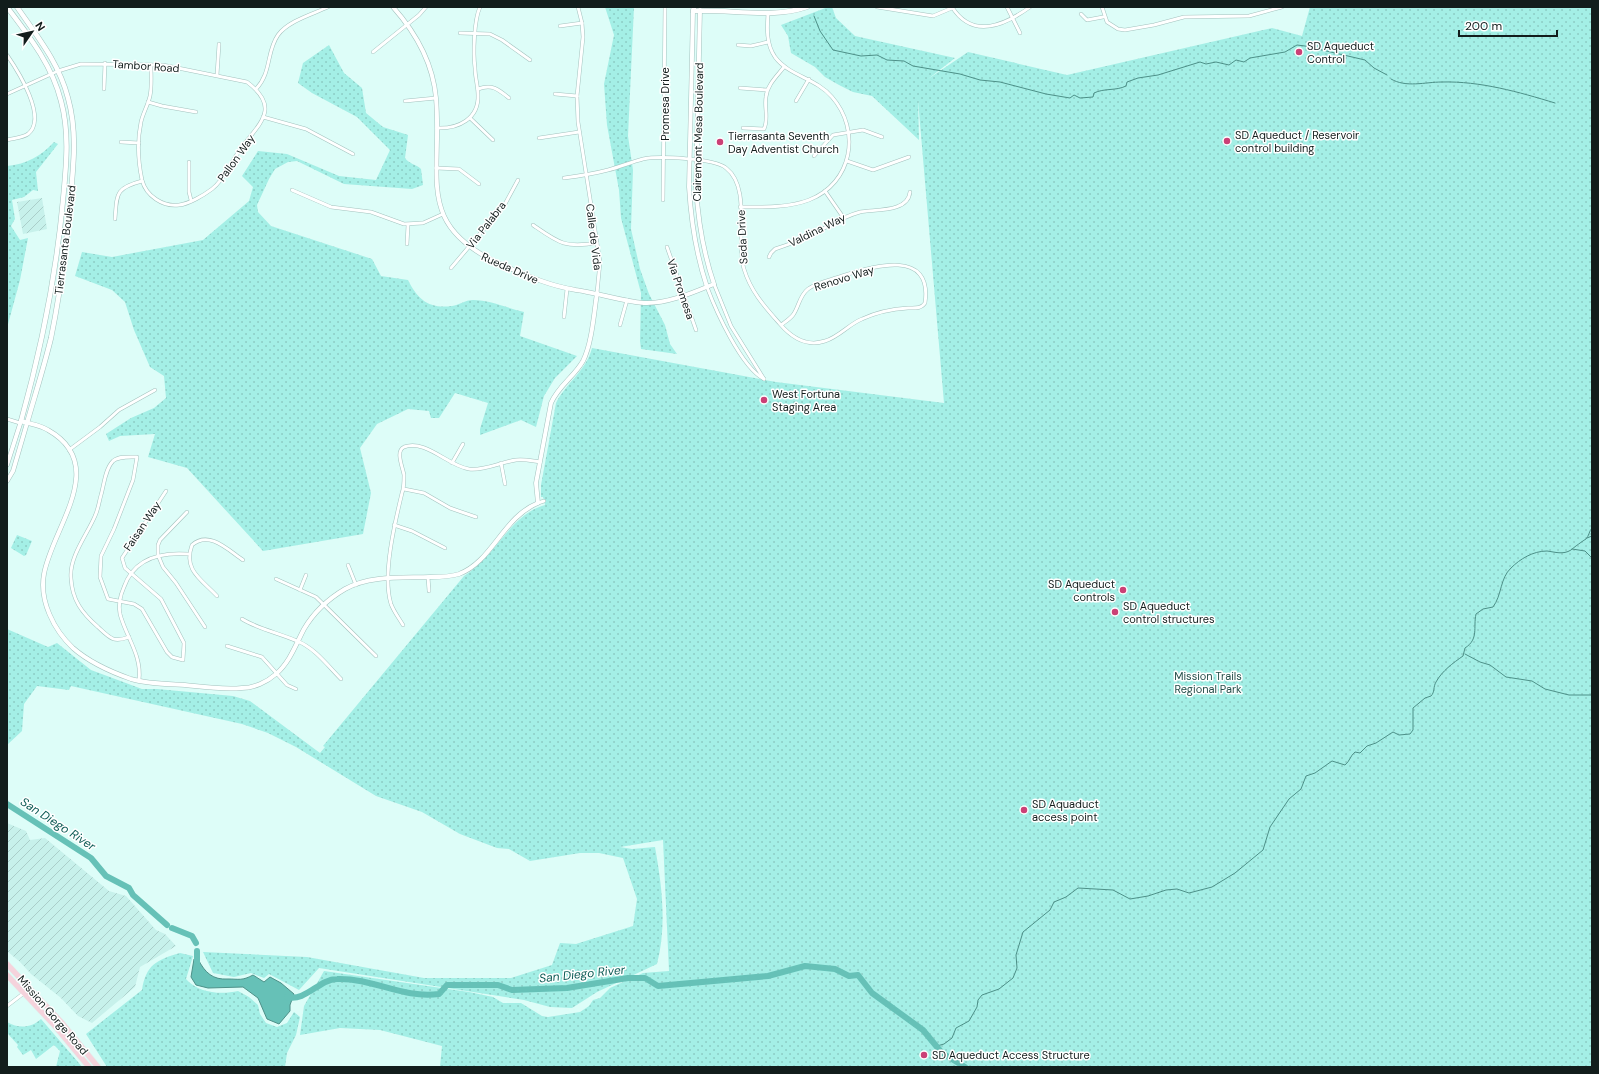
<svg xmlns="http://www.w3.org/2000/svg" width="1599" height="1074" font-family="'DM Sans',sans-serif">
<defs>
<pattern id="industrial-furrows" width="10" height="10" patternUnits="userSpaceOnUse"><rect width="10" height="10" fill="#c7f1eb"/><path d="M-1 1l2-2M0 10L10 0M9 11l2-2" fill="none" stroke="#aacec9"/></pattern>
<pattern id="grass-dots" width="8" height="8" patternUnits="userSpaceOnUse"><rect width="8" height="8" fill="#a4efe6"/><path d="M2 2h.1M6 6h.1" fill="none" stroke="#8cccc5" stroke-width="1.8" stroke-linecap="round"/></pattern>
</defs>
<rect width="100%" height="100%" fill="#ddfdf8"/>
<g fill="url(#industrial-furrows)">
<path d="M 42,198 L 47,229 L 23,234 L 17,202 Z"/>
<path d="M 7,823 L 26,831 L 30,840 L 45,838 L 109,891 L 126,896 L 156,930 L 165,934 L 176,946 L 140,967 L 135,987 L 92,1023 L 78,1016 L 61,998 L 31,974 L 20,962 L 7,951 Z"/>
</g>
<g fill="url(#grass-dots)">
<path d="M 605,7 L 634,7 L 628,136 L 633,170 L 631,229 L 640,269 L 649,294 L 665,325 L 670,344 L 677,354 L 641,349 L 640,341 L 641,293 L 621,218 L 619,190 L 607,125 L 604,84 L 614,35 Z"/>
<path d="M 828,7 L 832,7 L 836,18 L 855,36 L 955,58 L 928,79 L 968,52 L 1067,75 L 1272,28 L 1302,36 L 1310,7 L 1592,7 L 1592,1067 L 440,1067 L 442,1046 L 380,1030 L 340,1028 L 300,1035 L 304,1006 L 324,971 L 469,992 L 493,997 L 503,1003 L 521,1003 L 542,1016 L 548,1017 L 580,1012 L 589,1006 L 593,1000 L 600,998 L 610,988 L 643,973 L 669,971 L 663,840 L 620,847 L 632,849 L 655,847 C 662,886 667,925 657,964 L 597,992 L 572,1008 L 550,1007 L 524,1000 L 319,968 L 299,990 L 269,974 L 264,978 L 251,973 L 234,977 L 213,973 L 203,952 L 307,957 L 424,978 L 511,978 L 552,965 L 560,943 L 576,944 L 633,926 L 637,899 L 623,858 L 599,853 L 580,853 L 530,861 L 509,849 L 497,848 L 460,834 L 422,812 L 376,796 L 296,747 L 268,733 L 242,724 L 71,686 L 69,690 L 37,686 L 24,704 L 22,731 L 7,745 L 7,629 L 48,647 L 57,643 L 91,670 L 142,689 L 157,689 L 233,696 L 250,701 L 320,753 L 325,747 L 323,746 L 464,576 C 496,557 509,515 545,505 L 543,497 L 541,497 L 541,485 L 556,403 C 566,383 586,371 592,348 L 776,382 L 944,403 L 918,100 L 919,140 L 872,96 L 853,92 L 839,85 L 825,77 L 815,67 L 791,53 L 788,36 L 781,25 Z"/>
<path d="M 329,45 L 344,73 L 362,88 L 366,113 L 383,127 L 408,135 L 405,158 C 409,164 416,164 421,169 L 423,185 L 412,189 L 344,184 L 297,161 L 288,162 L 275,169 L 269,179 L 257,205 L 258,212 L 271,226 L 372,259 L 381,276 L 408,280 C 418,300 429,309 452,306 C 459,305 465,300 473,300 C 490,300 507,308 524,312 L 520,336 L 577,356 L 555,378 L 544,396 L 536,427 L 521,420 L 480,435 L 480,429 L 488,403 L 455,393 L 439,418 L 431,418 L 429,411 L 408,409 L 377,424 L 360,448 L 371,493 L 363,534 L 263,551 L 187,468 L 148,457 L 155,434 L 120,436 L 109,441 L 106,434 L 131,418 L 154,408 L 166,398 L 164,376 L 150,367 L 134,330 L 125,302 L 112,290 L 75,276 L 82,252 L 112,257 L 203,240 L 249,201 L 253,187 L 242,176 L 258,151 L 287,154 L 339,176 L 376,180 L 390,150 L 357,117 L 312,93 L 298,83 L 303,63 Z"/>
<path d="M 54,142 L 58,144 L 36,172 L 38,191 L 33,190 L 24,197 L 12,200 L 15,219 L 11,226 L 20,240 L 28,238 L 20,280 L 7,328 L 7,166 C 27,164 41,156 54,142 Z"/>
<path d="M 17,535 L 32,541 L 26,555 L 24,556 L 11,548 Z"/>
<path d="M 180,953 L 193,956 L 186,979 C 198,993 221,995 238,991 L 249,997 L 258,1005 L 260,1014 L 266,1023 L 277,1027 L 287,1023 L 294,1012 L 300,1017 L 296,1035 L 287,1053 L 285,1067 L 107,1067 L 86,1034 L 142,990 C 146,965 156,960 180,953 Z"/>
<path d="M 41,1019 L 78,1062 L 82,1067 L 56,1067 L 60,1051 L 54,1045 L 36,1059 L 31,1050 L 23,1055 L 17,1047 L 18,1045 L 8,1034 L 7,1022 C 19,1029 31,1028 41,1019 Z"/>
</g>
<path fill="#66c1b7" stroke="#4d9088" d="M 194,959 L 198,959 C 205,973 213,980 228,979 C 239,979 242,981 253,975 L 264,982 L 270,977 L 281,983 L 294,994 L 290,1005 L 290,1011 L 279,1024 L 267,1019 L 258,998 L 243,987 L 208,988 L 196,985 L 191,977 Z"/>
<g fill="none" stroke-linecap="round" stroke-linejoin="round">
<g stroke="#4d9088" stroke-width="1">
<path d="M 814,16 L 820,31 L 833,50 L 861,56 L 877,55 L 887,60 L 904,61 L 913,66 L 960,74 L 980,80 L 1000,82 L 1046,94 L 1070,98 L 1074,95 L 1080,98 L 1093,97 L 1094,93 C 1104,88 1116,91 1126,86 L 1127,82 L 1138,78 L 1158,75 L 1200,62 L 1206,64 L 1216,62 L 1229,65 L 1236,60 L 1244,62 L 1250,58 L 1285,52 L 1297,45 L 1305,46 L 1365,60 L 1374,68 L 1387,75"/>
<path d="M 1391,79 C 1406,88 1425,82 1442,82 C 1480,81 1519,92 1555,103"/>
<path d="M 1587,538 L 1592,536"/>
<path d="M 1572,549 L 1585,551 L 1592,558"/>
<path d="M 1465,654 L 1480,662 L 1490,665 L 1506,677 L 1532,681 L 1545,689 L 1569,695 L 1592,695"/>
<path d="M 937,1046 L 944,1044 L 952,1038 L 956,1028 L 969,1021 L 977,1007 L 978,1000 L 982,995 L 999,989 L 1013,978 L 1017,968 L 1016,955 L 1023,932 L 1050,910 L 1054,902 L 1066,897 L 1078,888 L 1113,890 L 1130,899 L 1148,896 L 1166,890 L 1177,889 L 1189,893 L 1212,887 L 1235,873 L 1263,850 L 1270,827 L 1289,799 L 1301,789 L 1306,776 L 1315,773 L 1332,761 L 1345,765 C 1350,761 1350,756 1355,752 L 1360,753 L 1367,746 L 1376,743 L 1393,732 L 1399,735 L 1410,734 L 1413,730 L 1413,708 L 1425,698 L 1431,696 C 1435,692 1433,687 1436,682 C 1442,671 1453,663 1463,656 L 1465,648 C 1479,639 1473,628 1476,614 L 1483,609 L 1493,607 C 1502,595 1500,578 1511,568 C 1520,559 1533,551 1547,551 C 1555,552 1563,555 1571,550 C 1573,548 1584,540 1586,539 C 1589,536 1589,531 1592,528"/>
</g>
<g stroke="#66c1b7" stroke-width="6">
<path d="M 7,804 L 91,858 L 106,876 L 129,888 L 133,895 L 167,925"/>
<path d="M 172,928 L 192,936 L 196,943"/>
<path d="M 197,951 L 197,967"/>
<path d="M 287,997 C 306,1002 319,979 337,979 C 374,978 402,999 439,994 L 447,985 L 498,985 L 512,990 L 539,989 L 567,988 L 628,978 L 645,978 L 658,986 L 768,976 L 805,966 L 835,969 L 849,976 L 858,975 L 872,993 L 923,1030 L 942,1053 L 965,1067"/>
</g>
<g stroke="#a3c2be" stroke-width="4">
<g id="minor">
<path d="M 578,7 L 582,23 L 583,37 L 577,96 L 578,122 L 600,262 L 597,293"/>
<path d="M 877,7 L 933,16 L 952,8"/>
<path d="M 952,7 C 973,40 1005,25 1030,7"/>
<path d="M 1007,7 L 1020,33"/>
<path d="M 1102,7 L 1107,22 L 1118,29 L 1125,30 L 1154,25 L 1184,17 L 1249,16 L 1282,7"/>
<path d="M 1081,14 L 1087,20 L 1103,17"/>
<path d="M 560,26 L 582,23"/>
<path d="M 460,33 L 490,34 L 502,40 L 530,60"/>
<path d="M 738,45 L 751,46 L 768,42"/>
<path d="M 373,52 L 419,15 L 426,7"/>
<path d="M 7,55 C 18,71 48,118 28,134 C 22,138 14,138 7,140"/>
<path d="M 217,75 L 219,44"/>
<path d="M 740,88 L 767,90"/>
<path d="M 104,89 L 105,63"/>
<path d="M 256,89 C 272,72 266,52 278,35 C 288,21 313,14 328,7"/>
<path d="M 478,89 C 492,84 498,89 509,98"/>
<path d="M 7,94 L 58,71 L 81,64 L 163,65 L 247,82 C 283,109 257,125 240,150 C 230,163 225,179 212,189 C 204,195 189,204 179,205 C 163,207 146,196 142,180 C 138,161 137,141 141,122 C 143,113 148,105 150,96 C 152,86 151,76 151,66"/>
<path d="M 555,94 L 577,96"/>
<path d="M 405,101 L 436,98"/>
<path d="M 796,101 L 809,79"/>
<path d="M 148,102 L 162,106 L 196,112"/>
<path d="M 263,117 L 306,129 L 353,154"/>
<path d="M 470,118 L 493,140"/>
<path d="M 437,128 C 458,129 479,119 478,95 C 478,86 475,77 475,68 C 473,53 474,20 480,7"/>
<path d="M 743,128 L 764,129 C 769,119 764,107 766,97 C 767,85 777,76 784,67"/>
<path d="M 539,138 L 579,132"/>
<path d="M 121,142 L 139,143"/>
<path d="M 814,156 L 833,135 L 863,130 L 882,137"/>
<path d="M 847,161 L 873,170 L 909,157"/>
<path d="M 189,162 L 189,192 L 191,200"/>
<path d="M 436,168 L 459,169 L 479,184"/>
<path d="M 564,178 C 579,176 593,174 608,170 C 620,167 631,162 643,159 C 658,156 714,158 726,168 C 752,188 735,240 744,269 C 751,292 765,307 780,324 C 792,338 807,347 825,341 C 839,337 849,324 862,319 C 877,312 892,309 908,308 C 915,308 921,309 925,303 C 933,248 873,266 842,276 C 831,280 817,282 808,289 C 799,296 799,307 793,315 C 790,319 785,322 781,325"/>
<path d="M 292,190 L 331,207 L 371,212 L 404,224 L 423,223 L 443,214"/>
<path d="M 825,191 L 843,217"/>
<path d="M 663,200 L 665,7"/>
<path d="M 740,207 C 762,207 788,208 809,200 C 853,183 861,130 832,97 C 816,78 789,76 775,57 C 766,44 767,28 768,13"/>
<path d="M 115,219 C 117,194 115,188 142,181"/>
<path d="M 533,225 C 559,243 564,248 597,243"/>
<path d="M 407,244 L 408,225"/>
<path d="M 667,247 L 696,330"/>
<path d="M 769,257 L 771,253 L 775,249 C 787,245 799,241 810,236 C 827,227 841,217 860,212 C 874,209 908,213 910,192"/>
<path d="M 451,268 L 505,204 L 518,180"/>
<path d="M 714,284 L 731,326 L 764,379"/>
<path d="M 707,287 C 716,311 741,367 764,379"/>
<path d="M 564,317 L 567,289"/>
<path d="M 620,325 L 627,300"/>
<path d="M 7,419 L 20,423"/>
<path d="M 69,450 L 100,427 L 119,410 L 155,390"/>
<path d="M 452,463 L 463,444"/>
<path d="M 501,463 L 505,484"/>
<path d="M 404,489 L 424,493 L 450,508 L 476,517"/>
<path d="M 538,503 L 544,501"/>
<path d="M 187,512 L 160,540 L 158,545 L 158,555 L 163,567 L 176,583 L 205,627"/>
<path d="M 394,525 L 412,531 L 445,548"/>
<path d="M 348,565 L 356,585"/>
<path d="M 428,577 L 429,591"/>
<path d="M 276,579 L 316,597 L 376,656"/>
<path d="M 300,590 L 306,575"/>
<path d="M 217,596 C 201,579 183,570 192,545 C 209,530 228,550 243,560"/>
<path d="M 242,619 C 258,629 279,633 297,641 C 315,648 328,666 341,679"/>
<path d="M 403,625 C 399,618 394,612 391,604 C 382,575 395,522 402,493 C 404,488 404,481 404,475 C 403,468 395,451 404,447 C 426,439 448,466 469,469 C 484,471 501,462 516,460 C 525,459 532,461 540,462"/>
<path d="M 129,637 C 113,643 110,638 98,627 C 82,613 72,600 71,578 C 69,557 87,535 95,516 C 98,510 99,502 101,495 C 104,485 105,469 113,461 C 119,456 129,457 137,457 L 133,480 L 114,529 L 101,556 L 100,577 L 108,599 L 134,604 L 142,609 L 167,652 L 172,657 L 183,660 L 184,643 L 161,599 L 125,568 L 122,558 L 166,491"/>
<path d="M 227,646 L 262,657 L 287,685 L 296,689"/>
<path d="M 139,680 C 142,655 126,637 120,614 C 118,604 120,596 124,587 C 134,558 160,552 188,554"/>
<path d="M 7,1006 L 24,993"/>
</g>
</g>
<g stroke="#a3c2be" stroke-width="5">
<g id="tertiary">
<path d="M 393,7 C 416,33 433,63 436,98 C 443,179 412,227 507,267 C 530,277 551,286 576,290 C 598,293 621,301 644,303 C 667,304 692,293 714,284 C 703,252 698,220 696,187 L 700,10"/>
<path d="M 693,11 L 689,187 C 691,221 696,254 707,287"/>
<path d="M 7,465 L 21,421 C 30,424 40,425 48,430 C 110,465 52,528 44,574 C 39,601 54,630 73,648 C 89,662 111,672 131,679 C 148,684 167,684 185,685 C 204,687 223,690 242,688 C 254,688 267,682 276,674 C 290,662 296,644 304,629 C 314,612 328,599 345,589 C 370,575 403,578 430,577 C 440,577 450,577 459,574 C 492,562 503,517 538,503 L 536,483 L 551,403 C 559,385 574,377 583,361 C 592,343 594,313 597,293"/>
<path d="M 7,481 L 13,471 L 27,423"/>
</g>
</g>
<g stroke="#a3c2be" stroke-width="5.5">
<g id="secondary">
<path d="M 7,7 C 29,36 52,65 61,101 C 70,134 66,167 63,200 C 56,277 42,346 21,421"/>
<path d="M 17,7 C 37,36 59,63 68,98 C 78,134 73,168 70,204 C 66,249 60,294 51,338 C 44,367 35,395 27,423"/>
<path d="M 694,7 L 693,11 C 731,9 771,19 807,7"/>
</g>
</g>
<g stroke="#e7e8e8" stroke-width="6">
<g id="primary">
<path d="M 7,964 L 62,1023 L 98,1067"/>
<path d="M 7,975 L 54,1025 L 89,1067"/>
</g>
</g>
<use href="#minor" stroke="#fff" stroke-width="3"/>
<use href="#tertiary" stroke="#fff" stroke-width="4"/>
<use href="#secondary" stroke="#fff" stroke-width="4.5"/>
<use href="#primary" stroke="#f5d3dc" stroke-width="5"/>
</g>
<g fill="#cb4076" stroke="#fff" stroke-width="1.5">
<circle cx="1299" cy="52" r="4"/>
<circle cx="1227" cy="141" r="4"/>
<circle cx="720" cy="142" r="4"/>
<circle cx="764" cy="400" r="4"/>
<circle cx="1123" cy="590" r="4"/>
<circle cx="1115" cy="612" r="4"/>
<circle cx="1024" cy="810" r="4"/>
<circle cx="924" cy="1055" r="4"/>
</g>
<g text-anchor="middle" stroke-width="3" stroke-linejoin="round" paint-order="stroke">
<g font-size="11" fill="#121d1c" stroke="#fff" text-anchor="start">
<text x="1307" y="50">SD Aqueduct<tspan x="1307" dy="13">Control</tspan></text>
<text x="1235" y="139">SD Aqueduct / Reservoir<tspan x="1235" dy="13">control building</tspan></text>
<text x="728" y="140">Tierrasanta Seventh<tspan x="728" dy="13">Day Adventist Church</tspan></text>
<text x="772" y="398">West Fortuna<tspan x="772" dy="13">Staging Area</tspan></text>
<text x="1115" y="588" text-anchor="end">SD Aqueduct<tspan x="1115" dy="13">controls</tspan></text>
<text x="1123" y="610">SD Aqueduct<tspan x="1123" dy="13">control structures</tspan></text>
<text x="1032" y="808">SD Aquaduct<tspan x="1032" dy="13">access point</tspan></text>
<text x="932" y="1059">SD Aqueduct Access Structure</text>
</g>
<g font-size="11" fill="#121d1c" stroke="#fff">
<text transform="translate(146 66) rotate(4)" y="4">Tambor Road</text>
<text transform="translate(665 104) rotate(-90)" y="4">Promesa Drive</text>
<text transform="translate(698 132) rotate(-89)" y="4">Clairemont Mesa Boulevard</text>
<text transform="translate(236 158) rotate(-54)" y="4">Pallon Way</text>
<text transform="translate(486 225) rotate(-52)" y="4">Via Palabra</text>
<text transform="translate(817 230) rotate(-26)" y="4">Valdina Way</text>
<text transform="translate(594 237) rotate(83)" y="4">Calle de Vida</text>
<text transform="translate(742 237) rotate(-93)" y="4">Seda Drive</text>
<text transform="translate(65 240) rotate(-83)" y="4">Tierrasanta Boulevard</text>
<text transform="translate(510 268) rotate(24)" y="4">Rueda Drive</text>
<text transform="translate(844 278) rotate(-17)" y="4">Renovo Way</text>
<text transform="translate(681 289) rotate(71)" y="4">Via Promesa</text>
<text transform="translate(142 526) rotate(-56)" y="4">Faisan Way</text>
<text transform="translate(53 1015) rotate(49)" y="4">Mission Gorge Road</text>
</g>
<g font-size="11" fill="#254f4a" stroke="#fff">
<text x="1208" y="680">Mission Trails<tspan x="1208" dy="13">Regional Park</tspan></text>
</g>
<g font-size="12" font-style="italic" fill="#0c5b55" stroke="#fff">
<text transform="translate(58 824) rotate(33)" y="4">San Diego River</text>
<text transform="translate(582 974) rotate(-6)" y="4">San Diego River</text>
</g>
</g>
<rect width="1599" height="1074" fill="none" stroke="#121d1c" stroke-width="16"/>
<g transform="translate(32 32) rotate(56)" stroke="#ffffff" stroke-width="3" paint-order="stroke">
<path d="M0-3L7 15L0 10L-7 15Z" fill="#121d1c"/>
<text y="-6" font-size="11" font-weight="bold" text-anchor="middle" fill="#121d1c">N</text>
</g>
<path d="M1459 30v6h98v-6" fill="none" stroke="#121d1c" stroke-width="2"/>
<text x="1465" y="30" font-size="12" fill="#121d1c" stroke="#ffffff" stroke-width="3" paint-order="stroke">200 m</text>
</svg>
